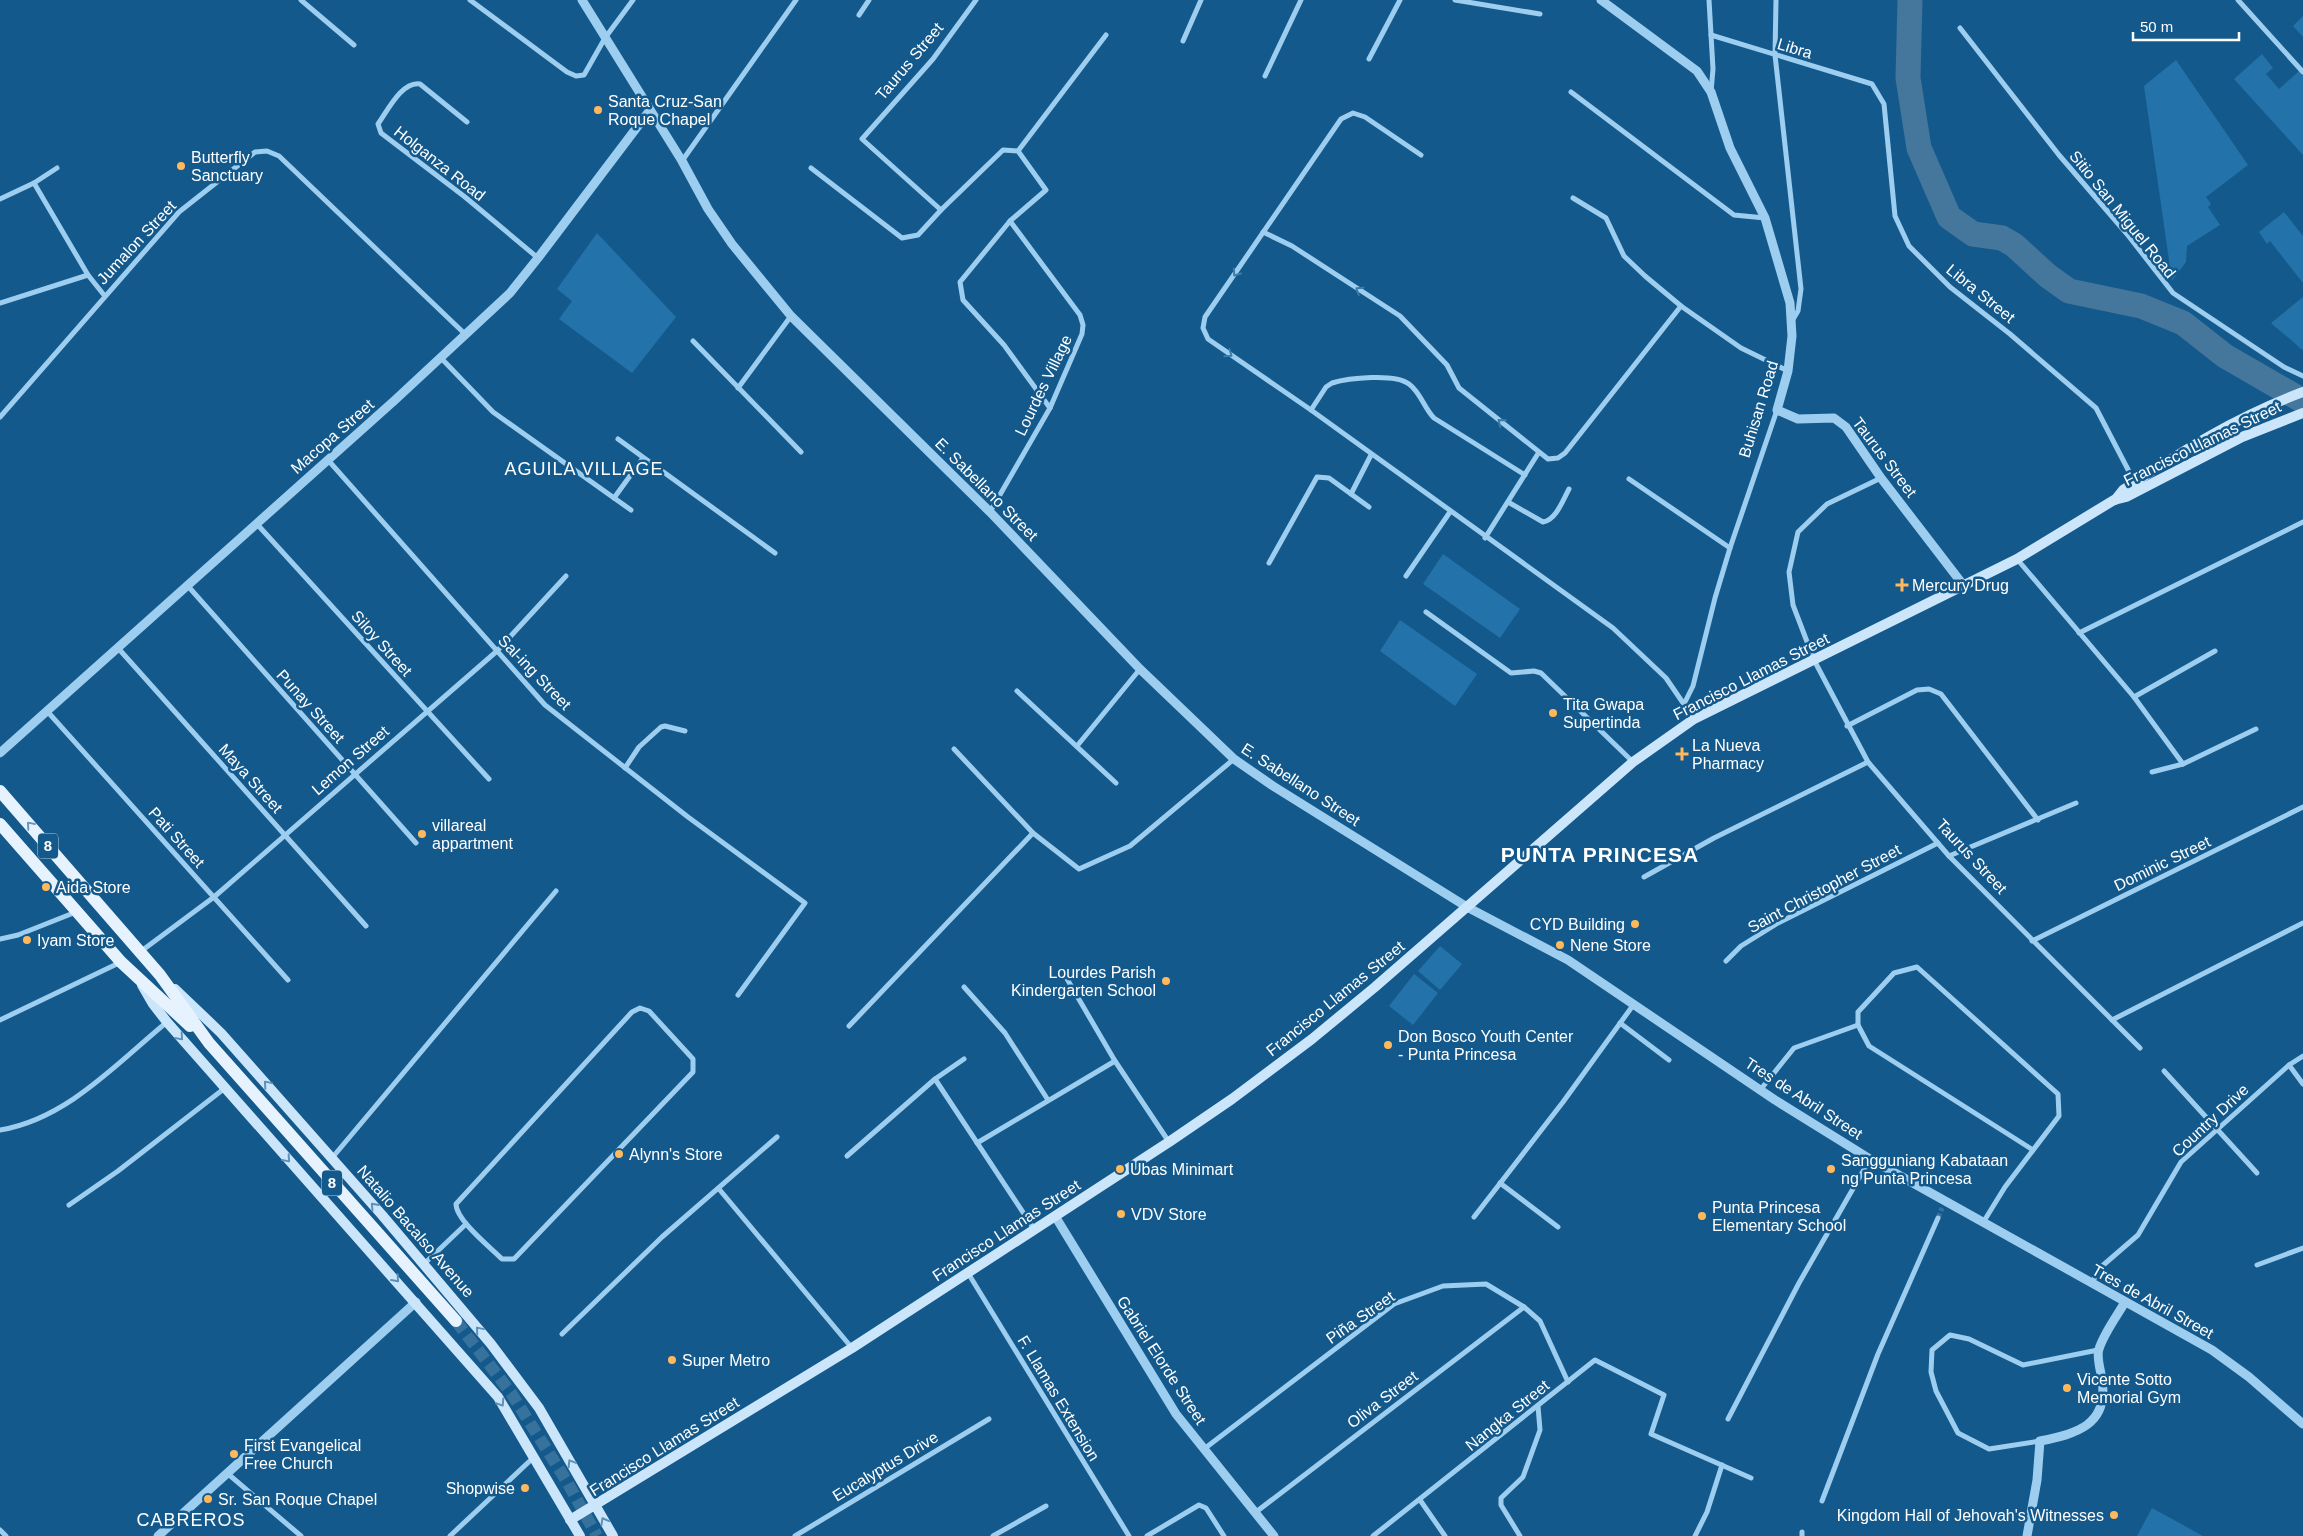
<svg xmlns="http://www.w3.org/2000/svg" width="2303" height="1536" font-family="Helvetica,sans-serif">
<rect width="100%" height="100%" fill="#14598c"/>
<g fill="#2372a9">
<path d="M 2303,16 L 2303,37 L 2293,26 Z"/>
<path d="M 2262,54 L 2273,68 L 2266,74 L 2279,89 L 2299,71 L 2303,76 L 2303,155 L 2234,79 Z"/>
<path d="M 2176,60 L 2248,165 L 2206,197 L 2211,204 L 2208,207 L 2220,225 L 2187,246 L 2186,262 L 2172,281 L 2144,86 Z"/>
<path d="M 2284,212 L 2303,236 L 2303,283 L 2270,241 L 2267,244 L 2259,232 Z"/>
<path d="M 597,233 L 676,317 L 632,373 L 559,319 L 572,301 L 557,289 Z"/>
<path d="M 2303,297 L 2303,349 L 2302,350 C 2292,340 2282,333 2271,323 Z"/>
<path d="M 1443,554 L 1520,609 L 1500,638 L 1423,584 Z"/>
<path d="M 1400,620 L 1477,674 L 1455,706 L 1380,651 Z"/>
<path d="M 1440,946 L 1462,964 L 1440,990 L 1418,971 Z"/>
<path d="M 1414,974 L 1438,993 L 1413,1025 L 1389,1006 Z"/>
<path d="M 2152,1508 L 2203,1536 L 2137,1536 Z"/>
</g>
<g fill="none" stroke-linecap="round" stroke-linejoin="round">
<path stroke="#45769b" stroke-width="25" d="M 1910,0 L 1908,78 L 1919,148 L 1949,217 L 1973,234 L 2002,238 L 2014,245 L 2048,276 L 2069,291 L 2141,306 L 2183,323 L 2225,356 L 2303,401"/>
<path stroke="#37729d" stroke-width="5" stroke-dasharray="5 2.5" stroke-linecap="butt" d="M 1938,1218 L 1942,1208"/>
<path stroke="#37729d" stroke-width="12" stroke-dasharray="12 6" stroke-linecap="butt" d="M 456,1321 L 511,1393 L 566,1480 L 597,1536"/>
<g stroke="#9dcef0" stroke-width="5">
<path d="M 301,0 L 354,45"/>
<path d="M 470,0 L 567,72 L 576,76 L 584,75 L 605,38 L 633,0"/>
<path d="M 1455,0 L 1540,14"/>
<path d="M 1709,0 L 1713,69 L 1711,92"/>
<path d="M 1776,0 L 1775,55 L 1801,289 L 1798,311 L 1792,321"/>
<path d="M 2238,0 L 2303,72"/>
<path d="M 859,15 L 869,0"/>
<path d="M 1960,28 L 2059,155 L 2127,234 L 2173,293 L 2284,367 L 2303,376"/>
<path d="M 1711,35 L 1872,84 L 1884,104 L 1895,216 L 1909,246 L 1950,287 L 2010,334 L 2096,408 L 2135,483"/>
<path d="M 1183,41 L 1201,0"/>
<path d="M 1369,59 L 1400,0"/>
<path d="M 1265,76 L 1301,0"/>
<path d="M 1571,92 L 1734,215 L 1765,218"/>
<path d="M 467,122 L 420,84 C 402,81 388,110 378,124 L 381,133 L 465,197 L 538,258"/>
<path d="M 1018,151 L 1106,35"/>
<path d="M 1421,155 L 1365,117 L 1353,113 L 1341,119 L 1205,317 L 1203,328 L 1208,339 L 1311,410 L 1613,628 L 1666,678 L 1694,719"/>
<path d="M 682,161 L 796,0"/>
<path d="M 811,168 L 902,238 L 918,235 L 941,210 L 1003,150 L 1018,151 L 1046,190 L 1010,221 L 960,282 L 963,300 L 1004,345 L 1050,408"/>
<path d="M 34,183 L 88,275 L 104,295"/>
<path d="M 1573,198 L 1606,218 L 1624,256 L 1645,276 L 1681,306 L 1741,348 L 1788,371"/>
<path d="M 0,199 L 34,183 L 57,168"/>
<path d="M 941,210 L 862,139 L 933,59 L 976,0"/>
<path d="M 1263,232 L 1292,246 L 1400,316 L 1447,365 L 1459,388 L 1548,459 L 1558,458 L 1565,453 L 1681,306"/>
<path d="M 0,303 L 88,275"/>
<path d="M 693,341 L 801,452"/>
<path d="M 441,358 L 493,412 L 631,510"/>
<path d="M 738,388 L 791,316"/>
<path d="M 1311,410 L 1326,387 L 1332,383 C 1348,378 1395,373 1409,384 C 1421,393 1424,408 1434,418 L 1525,475"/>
<path d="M 0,417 L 179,212 L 255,152 L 267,151 L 279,156 L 466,335"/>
<path d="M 618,439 L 775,553"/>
<path d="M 328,460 L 545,705 L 688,817 L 805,903 L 738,995"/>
<path d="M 1881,478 L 1827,504 L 1798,532 L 1789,572 L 1793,605 L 1814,660 L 1868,762 L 1949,856 L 2140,1048"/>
<path d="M 1629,479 L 1730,548"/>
<path d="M 1351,494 L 1371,455"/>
<path d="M 614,498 L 643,458"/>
<path d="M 1508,502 L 1543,522 C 1556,520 1563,500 1569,489"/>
<path d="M 990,512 L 1050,408 L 1082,334 L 1083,325 L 1080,315 L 1010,221"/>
<path d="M 256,523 L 489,779"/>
<path d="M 1485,538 L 1539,452"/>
<path d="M 2017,559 L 2134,697 L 2183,764"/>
<path d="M 1269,563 L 1317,477 L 1329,478 L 1369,507"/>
<path d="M 1406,576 L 1450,512"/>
<path d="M 187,585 L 416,843"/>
<path d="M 1426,612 L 1511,673 L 1534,671 L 1541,673 L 1633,762"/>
<path d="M 2079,633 L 2303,522"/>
<path d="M 118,648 L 366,926"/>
<path d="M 1017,691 L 1116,783"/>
<path d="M 2134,697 L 2215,651"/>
<path d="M 1684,704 L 1693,686 L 1715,598 L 1730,548 L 1777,410"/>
<path d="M 47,711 L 288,980"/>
<path d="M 1847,726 L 1917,690 L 1929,689 L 1941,694 L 2038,820"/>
<path d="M 1077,746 L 1140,669"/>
<path d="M 954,749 L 1033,833 L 1079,869 L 1130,846 L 1234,759"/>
<path d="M 625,768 L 639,747 L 661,727 L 665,726 L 685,731"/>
<path d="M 2152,772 L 2183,764 L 2256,729"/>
<path d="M 1949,856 L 2076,803"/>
<path d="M 1644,877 L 1714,838 L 1868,762"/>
<path d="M 0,939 L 18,935 L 76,912"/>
<path d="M 2032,941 L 2303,807"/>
<path d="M 140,952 L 214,897 L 497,651 L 566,576"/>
<path d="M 1726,961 L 1741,946 L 1778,923 L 1938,843"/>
<path d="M 1063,972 L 1115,1061 L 1169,1142"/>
<path d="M 964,987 L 1005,1033 L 1048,1100"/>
<path d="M 640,1008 L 649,1011 L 693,1059 L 693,1072 L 514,1259 L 502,1259 C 490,1247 456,1220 456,1204 L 632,1012 Z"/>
<path d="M 0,1020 L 121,962"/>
<path d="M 2112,1020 L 2303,923"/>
<path d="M 1620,1023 L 1669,1060"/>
<path d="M 849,1026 L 1033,833"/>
<path d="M 2289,1065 L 2303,1084"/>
<path d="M 2164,1071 L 2257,1173"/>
<path d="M 935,1079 L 1034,1229"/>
<path d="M 1761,1089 L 1794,1048 L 1858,1025"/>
<path d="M 0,1130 C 67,1119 117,1063 167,1022"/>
<path d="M 977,1143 L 1115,1061"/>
<path d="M 847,1156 L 935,1079 L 964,1059"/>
<path d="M 332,1158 L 556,891"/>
<path d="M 1500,1183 L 1558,1227"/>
<path d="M 719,1189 L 852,1348"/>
<path d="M 69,1205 L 118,1171 L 225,1088"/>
<path d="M 1474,1217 L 1563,1102 L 1634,1004"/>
<path d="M 1984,1221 L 2005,1187 L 2059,1116 L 2058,1094 L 1917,967 L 1894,973 L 1858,1012 L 1858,1025 L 1869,1046 L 2033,1150"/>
<path d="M 424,1264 L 466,1224"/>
<path d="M 2257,1265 L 2303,1248"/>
<path d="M 968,1273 L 1129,1536"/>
<path d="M 2091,1284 L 2101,1267 L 2138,1235 L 2181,1162 L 2289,1065 L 2303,1056"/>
<path d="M 562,1334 L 662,1237 L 777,1137"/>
<path d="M 1728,1419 L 1799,1283 L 1870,1159"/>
<path d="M 2040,1441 L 1989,1449 L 1958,1433 L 1936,1391 L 1931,1372 L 1932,1350 L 1950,1335 L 1969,1339 L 2023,1365 L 2098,1350"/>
<path d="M 1204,1449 L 1394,1304 L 1443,1286 L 1486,1284 L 1524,1307 L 1540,1321 L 1568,1382"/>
<path d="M 227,1473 L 301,1536"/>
<path d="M 1420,1500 L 1445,1536"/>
<path d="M 1822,1501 L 1878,1354 L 1938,1218"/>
<path d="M 1256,1512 L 1524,1307"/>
<path d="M 0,1530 L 6,1536"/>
<path d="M 1802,1532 L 1802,1536"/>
<path d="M 450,1536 L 534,1457"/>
<path d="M 795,1536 L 989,1419"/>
<path d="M 993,1536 L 1046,1506"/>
<path d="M 1147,1536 L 1199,1505 L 1206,1508 L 1224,1536"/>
<path d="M 1373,1536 L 1595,1360 L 1664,1395 L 1651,1434 L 1751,1478"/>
<path d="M 1520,1536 L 1501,1505 L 1501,1498 L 1523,1477 L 1540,1430 L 1538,1406"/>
<path d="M 1695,1536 L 1707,1512 L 1722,1465"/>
</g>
<g stroke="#9dcef0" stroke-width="9">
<path d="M 582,0 L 682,161 L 708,209 L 732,244 L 791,316 L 990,512 L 1140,669 L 1234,759 L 1273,786 L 1467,907 L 1568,960 L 1775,1100 L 1870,1159 L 2212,1350 L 2249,1377 L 2303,1424"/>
<path d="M 1601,0 L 1697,71 L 1711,92 L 1730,148 L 1765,218 L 1790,303 L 1792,336 L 1788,371 L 1777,410 L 1798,419 L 1834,418 L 1846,427 L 1881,478 L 1964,586"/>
<path d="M 0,753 L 395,400 L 510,293 L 538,258 L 650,110"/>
<path d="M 1055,1216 L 1176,1414 L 1274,1536"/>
<path d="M 158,1536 L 416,1302"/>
<path d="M 2027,1536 L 2037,1480 L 2040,1441 C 2076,1434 2109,1425 2102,1380 C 2101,1371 2096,1357 2099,1349 C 2104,1333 2117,1316 2125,1302"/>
</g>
<g stroke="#cbe6fb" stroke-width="10">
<path d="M 2115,500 L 2123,490 C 2184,450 2234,418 2303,392"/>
<path d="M 142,985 L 153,1004 L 167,1022 L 498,1397 L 580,1536"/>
<path d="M 175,989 L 221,1033 L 382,1215 L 491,1344 L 539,1408 L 613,1536"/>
<path d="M 570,1520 L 852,1348 L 1169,1142 L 1232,1099 L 1312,1039 L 1375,987 L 1633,762 L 1694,719 L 2017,559 L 2114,500 L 2126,497 L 2242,437 L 2303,413"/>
</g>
<g stroke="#e6f3ff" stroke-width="12">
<path d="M 0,791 L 160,975 L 209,1043 L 456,1321"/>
<path d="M 0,824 L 121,962 L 190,1026"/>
</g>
</g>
<defs><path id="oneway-chevron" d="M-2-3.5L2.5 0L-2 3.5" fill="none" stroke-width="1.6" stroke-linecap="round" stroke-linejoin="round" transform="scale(1.25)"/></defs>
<g stroke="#3d7caa">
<use href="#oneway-chevron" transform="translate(1236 273) rotate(125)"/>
<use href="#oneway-chevron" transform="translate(1359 290) rotate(-147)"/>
<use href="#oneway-chevron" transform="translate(1229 354) rotate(35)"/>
<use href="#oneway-chevron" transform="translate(1501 422) rotate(-141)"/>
</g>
<use stroke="#6897ba" href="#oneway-chevron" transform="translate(30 825) rotate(-131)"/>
<g stroke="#5d91b8">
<use href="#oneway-chevron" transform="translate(180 1037) rotate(49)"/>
<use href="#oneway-chevron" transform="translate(267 1084) rotate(-131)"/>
<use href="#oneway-chevron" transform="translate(287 1159) rotate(49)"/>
<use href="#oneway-chevron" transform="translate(374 1206) rotate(-132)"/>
<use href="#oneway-chevron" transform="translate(396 1279) rotate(48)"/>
<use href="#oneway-chevron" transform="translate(479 1330) rotate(-130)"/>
<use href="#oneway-chevron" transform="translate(501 1403) rotate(57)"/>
<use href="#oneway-chevron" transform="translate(571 1463) rotate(-121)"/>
<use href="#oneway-chevron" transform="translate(604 1521) rotate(-119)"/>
</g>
<g fill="#ffb95c" stroke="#14598c" stroke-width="2">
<circle cx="598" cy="110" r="5"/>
<circle cx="181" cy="166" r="5"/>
<path d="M1899.5 577.5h5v5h5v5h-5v5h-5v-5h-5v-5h5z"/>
<circle cx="1553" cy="713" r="5"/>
<path d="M1679.5 746.5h5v5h5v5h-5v5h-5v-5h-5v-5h5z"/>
<circle cx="422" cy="834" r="5"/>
<circle cx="46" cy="887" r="5"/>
<circle cx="1635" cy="924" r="5"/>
<circle cx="27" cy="940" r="5"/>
<circle cx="1560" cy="945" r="5"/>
<circle cx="1166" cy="981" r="5"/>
<circle cx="1388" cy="1045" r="5"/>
<circle cx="619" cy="1154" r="5"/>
<circle cx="1120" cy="1169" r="5"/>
<circle cx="1831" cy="1169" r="5"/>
<circle cx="1121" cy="1214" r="5"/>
<circle cx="1702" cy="1216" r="5"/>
<circle cx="672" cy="1360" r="5"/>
<circle cx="2067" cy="1388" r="5"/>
<circle cx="234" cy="1454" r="5"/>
<circle cx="525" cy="1488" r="5"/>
<circle cx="208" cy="1499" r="5"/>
<circle cx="2114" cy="1515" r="5"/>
</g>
<g text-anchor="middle" stroke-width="5" stroke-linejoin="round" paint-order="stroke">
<g fill="#14598c" stroke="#b8cddc" stroke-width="1">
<rect x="38" y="833.5" width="20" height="25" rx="4"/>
<rect x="322" y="1170.5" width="20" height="25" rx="4"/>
</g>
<g font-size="15" font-weight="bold" fill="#fff">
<text x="48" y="851">8</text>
<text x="332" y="1188">8</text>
</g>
<g font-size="16" fill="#fff" stroke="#14598c">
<text transform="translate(1795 48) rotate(17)" y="6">Libra</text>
<text transform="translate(909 61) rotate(-50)" y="6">Taurus Street</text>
<text transform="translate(440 163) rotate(38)" y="6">Holganza Road</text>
<text transform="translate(2123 214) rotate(51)" y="6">Sitio San Miguel Road</text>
<text transform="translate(136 242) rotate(-47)" y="6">Jumalon Street</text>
<text transform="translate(1981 293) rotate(39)" y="6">Libra Street</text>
<text transform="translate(1043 385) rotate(-64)" y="6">Lourdes Village</text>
<text transform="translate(1758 409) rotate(-73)" y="6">Buhisan Road</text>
<text transform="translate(332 436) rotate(-41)" y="6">Macopa Street</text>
<text transform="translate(2202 443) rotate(-26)" y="6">Francisco Llamas Street</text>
<text transform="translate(1885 457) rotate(53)" y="6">Taurus Street</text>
<text transform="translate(987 489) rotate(45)" y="6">E. Sabellano Street</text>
<text transform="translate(382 643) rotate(48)" y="6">Siloy Street</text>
<text transform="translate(535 672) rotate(46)" y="6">Sal-ing Street</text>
<text transform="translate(1751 676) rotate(-27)" y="6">Francisco Llamas Street</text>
<text transform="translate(311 706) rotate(48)" y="6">Punay Street</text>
<text transform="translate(350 760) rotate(-41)" y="6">Lemon Street</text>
<text transform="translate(251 778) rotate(48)" y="6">Maya Street</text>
<text transform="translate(1301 784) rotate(33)" y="6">E. Sabellano Street</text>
<text transform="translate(177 837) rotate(48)" y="6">Pati Street</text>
<text transform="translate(1972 856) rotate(47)" y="6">Taurus Street</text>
<text transform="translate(2162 863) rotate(-26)" y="6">Dominic Street</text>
<text transform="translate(1824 888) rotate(-28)" y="6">Saint Christopher Street</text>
<text transform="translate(1335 998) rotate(-39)" y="6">Francisco Llamas Street</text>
<text transform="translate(1804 1098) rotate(33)" y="6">Tres de Abril Street</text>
<text transform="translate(2210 1120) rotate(-43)" y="6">Country Drive</text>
<text transform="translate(1006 1230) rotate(-33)" y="6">Francisco Llamas Street</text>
<text transform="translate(416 1231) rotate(49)" y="6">Natalio Bacalso Avenue</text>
<text transform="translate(2153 1301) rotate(29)" y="6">Tres de Abril Street</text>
<text transform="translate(1360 1317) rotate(-35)" y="6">Piña Street</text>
<text transform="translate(1162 1360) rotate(57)" y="6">Gabriel Elorde Street</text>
<text transform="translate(1059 1398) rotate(59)" y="6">F. Llamas Extension</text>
<text transform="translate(1382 1399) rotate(-37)" y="6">Oliva Street</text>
<text transform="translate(1507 1415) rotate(-39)" y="6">Nangka Street</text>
<text transform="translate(664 1446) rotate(-32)" y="6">Francisco Llamas Street</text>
<text transform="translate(885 1466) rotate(-31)" y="6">Eucalyptus Drive</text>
</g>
<g font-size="16" fill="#fff" stroke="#14598c" text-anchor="start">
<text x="608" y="107">Santa Cruz-San<tspan x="608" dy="18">Roque Chapel</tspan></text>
<text x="191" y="163">Butterfly<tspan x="191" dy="18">Sanctuary</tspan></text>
<text x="1912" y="591">Mercury Drug</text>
<text x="1563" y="710">Tita Gwapa<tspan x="1563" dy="18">Supertinda</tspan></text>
<text x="1692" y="751">La Nueva<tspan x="1692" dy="18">Pharmacy</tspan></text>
<text x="432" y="831">villareal<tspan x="432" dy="18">appartment</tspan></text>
<text x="56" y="893">Aida Store</text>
<text x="1625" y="930" text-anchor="end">CYD Building</text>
<text x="37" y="946">Iyam Store</text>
<text x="1570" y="951">Nene Store</text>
<text x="1156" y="978" text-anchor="end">Lourdes Parish<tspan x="1156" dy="18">Kindergarten School</tspan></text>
<text x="1398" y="1042">Don Bosco Youth Center<tspan x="1398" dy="18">- Punta Princesa</tspan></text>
<text x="629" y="1160">Alynn's Store</text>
<text x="1841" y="1166">Sangguniang Kabataan<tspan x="1841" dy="18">ng Punta Princesa</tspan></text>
<text x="1130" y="1175">Ubas Minimart</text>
<text x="1712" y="1213">Punta Princesa<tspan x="1712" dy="18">Elementary School</tspan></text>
<text x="1131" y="1220">VDV Store</text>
<text x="682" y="1366">Super Metro</text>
<text x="2077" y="1385">Vicente Sotto<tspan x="2077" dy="18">Memorial Gym</tspan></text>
<text x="244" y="1451">First Evangelical<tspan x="244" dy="18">Free Church</tspan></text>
<text x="515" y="1494" text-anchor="end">Shopwise</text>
<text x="218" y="1505">Sr. San Roque Chapel</text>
<text x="2104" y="1521" text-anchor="end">Kingdom Hall of Jehovah's Witnesses</text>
</g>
<g font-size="18" letter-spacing="1" fill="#fff" stroke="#14598c">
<text x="584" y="475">AGUILA VILLAGE</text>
<text x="191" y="1526">CABREROS</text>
</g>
<g font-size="21" font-weight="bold" letter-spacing="1" fill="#fff" stroke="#14598c">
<text x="1600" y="862">PUNTA PRINCESA</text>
</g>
</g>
<path d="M2133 32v8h106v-8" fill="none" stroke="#ffffff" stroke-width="2.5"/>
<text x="2140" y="32" font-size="15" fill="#ffffff" stroke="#14598c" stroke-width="4" paint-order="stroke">50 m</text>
</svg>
